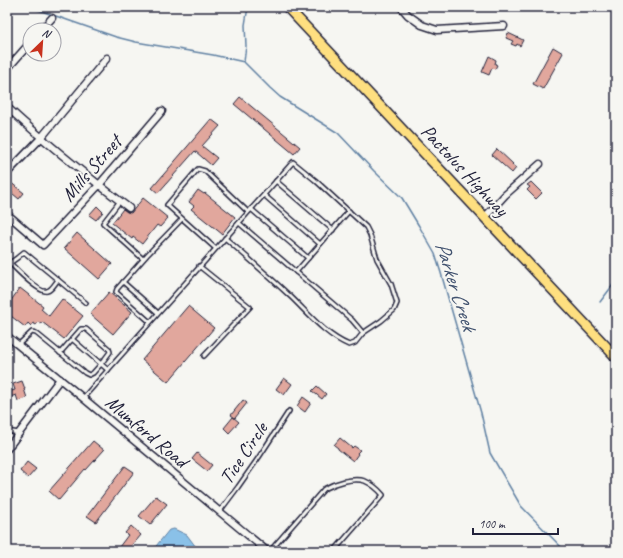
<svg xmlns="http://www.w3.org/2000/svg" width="623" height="558" font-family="Caveat,sans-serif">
<rect width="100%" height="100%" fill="#f6f6f2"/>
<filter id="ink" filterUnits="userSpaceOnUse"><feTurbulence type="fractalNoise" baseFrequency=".025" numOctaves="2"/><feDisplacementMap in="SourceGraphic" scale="8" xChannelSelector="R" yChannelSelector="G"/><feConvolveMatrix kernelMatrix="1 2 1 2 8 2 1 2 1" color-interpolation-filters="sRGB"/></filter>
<g filter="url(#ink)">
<path fill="#8ac1e8" stroke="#6081a3" d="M 174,529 L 187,535 L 199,551 L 152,551 L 169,530 Z"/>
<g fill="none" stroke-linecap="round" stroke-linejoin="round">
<g stroke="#6081a3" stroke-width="1.5">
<path d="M 30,7 L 116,37 L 136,42 L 213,55 L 244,62"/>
<path d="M 248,7 L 245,25 L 246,46 L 244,62 L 270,88 L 280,97 L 338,133 L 374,171 L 402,198 L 419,226 L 435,254 L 441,273 L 481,413 L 490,453 L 521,506 L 565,551"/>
<path d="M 600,302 L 616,281"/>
</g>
</g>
<g fill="#e1a79d" stroke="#22223b">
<path d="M 508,33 L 523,40 L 520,46 L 517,44 L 516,46 L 511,44 L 513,41 L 506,38 Z"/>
<path d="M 553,47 L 563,53 L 543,89 L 533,84 Z"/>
<path d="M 489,56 L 496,60 L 495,64 L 497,65 L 495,69 L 492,68 L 489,75 L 482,72 Z"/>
<path d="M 240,97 L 300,147 L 294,154 L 234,104 Z"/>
<path d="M 211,119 L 220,126 L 202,146 L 217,158 L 211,165 L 195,151 L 158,193 L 152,188 Z"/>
<path d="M 497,149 L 513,164 L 512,165 L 516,168 L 512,173 L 492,155 Z"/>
<path d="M 10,182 L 24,193 L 19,199 L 7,189 L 7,186 Z"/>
<path d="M 531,182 L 542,193 L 536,199 L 527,190 L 530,187 L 527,185 Z"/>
<path d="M 198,190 L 204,194 L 205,193 L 235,217 L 222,234 L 191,209 L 194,206 L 189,202 Z"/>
<path d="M 143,198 L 168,218 L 160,227 L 157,225 L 142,244 L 133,237 L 132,239 L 112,223 L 123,209 L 127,212 L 131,213 Z"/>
<path d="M 97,206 L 103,212 L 96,220 L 89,215 Z"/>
<path d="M 77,233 L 112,264 L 99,279 L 64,248 Z"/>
<path d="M 20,288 L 43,306 L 41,309 L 49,316 L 62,299 L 83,316 L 64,339 L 42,322 L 41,324 L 38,322 L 36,325 L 33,323 L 31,326 L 28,323 L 25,327 L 7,313 L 7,306 Z"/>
<path d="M 109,292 L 132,312 L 113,334 L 90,314 Z"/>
<path d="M 188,306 L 214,328 L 168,382 L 142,360 Z"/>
<path d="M 284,378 L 292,384 L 284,395 L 276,389 Z"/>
<path d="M 22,381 L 25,389 L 24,389 L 27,398 L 18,401 L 16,395 L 10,397 L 8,392 L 15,390 L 13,384 Z"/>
<path d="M 317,386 L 326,394 L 322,399 L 312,391 Z"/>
<path d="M 303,397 L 311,403 L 305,412 L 297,406 Z"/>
<path d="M 243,400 L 247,403 L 235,418 L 231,415 Z"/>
<path d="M 233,417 L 239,422 L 229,433 L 224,428 Z"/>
<path d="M 340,438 L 352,448 L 354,446 L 360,450 L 357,453 L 358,454 L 353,461 L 338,449 L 338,448 L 334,445 Z"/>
<path d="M 93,441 L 104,450 L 86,470 L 85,469 L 59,500 L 49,491 Z"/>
<path d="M 197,453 L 212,465 L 207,471 L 192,459 Z"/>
<path d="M 27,462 L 36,469 L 28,478 L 20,471 Z"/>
<path d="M 125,466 L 134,472 L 96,522 L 87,516 Z"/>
<path d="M 156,496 L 167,504 L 150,525 L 139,516 Z"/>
<path d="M 131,526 L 141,535 L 136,541 L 135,541 L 127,551 L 116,551 L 128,535 L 125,533 Z"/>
</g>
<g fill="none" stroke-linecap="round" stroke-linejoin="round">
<g stroke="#22223b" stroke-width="6">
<g id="service">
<path d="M 276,181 L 333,230"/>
<path d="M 264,195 L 320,244"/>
<path d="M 120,201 L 103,223 L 143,259"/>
<path d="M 251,209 L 308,258"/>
<path d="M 239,223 L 352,320 L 363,333"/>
<path d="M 215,248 L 167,205 L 198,169 L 205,171 L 248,212"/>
<path d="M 10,263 C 16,269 40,294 47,291 C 52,290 55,283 58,280"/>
<path d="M 7,265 L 17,258 L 24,252 L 86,303"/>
<path d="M 199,266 L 250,307 L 204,356"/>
<path d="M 296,272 L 349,211"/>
<path d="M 123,282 L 158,313"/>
<path d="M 150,322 L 116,292 L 117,289 L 147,255 L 182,219"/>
<path d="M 18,345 L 32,332 L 36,333 L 85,373 L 89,375 L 93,373 L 101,364 L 108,370"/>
<path d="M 60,353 L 81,329 L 86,329 L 109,349 L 110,352 L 101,364 L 72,339"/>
<path d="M 83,398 L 293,162 L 315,180 L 366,227 L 370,235 L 377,259 L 391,284 L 397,303 L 394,310 L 381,321 L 363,333 L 355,343 L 349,345 C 325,335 308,313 290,296 C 269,276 247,257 225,238"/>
<path d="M 7,431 L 19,433"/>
<path d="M 220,511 L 238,487 L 259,457 L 289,411"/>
<path d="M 270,551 L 324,489 C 335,483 353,477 365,481 C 372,484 378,489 383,495 L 334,551"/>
</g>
</g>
<g stroke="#22223b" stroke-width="9">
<g id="minor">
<path d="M 401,7 L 408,15 L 422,25 L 437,30 L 504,26"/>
<path d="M 292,12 L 303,7"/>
<path d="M 41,30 L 52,18"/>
<path d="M 7,69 L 30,43"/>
<path d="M 7,107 C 46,143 87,176 129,208"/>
<path d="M 7,173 L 41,138 L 107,58"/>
<path d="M 7,214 L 43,245 L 99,185 L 162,111"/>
<path d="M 485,217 L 505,195 L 540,164"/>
<path d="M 7,336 L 83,398 L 267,551"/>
<path d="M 7,449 L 60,379"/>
</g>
</g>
<g stroke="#22223b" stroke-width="12">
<path id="primary" d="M 287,7 L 616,357"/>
</g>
<use href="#service" stroke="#f6f6f2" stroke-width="3"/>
<use href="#minor" stroke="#f6f6f2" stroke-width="6"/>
<use href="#primary" stroke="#fedf80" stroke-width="9"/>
</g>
</g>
<g text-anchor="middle" stroke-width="4" stroke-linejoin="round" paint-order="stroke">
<g font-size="20" fill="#22223b" stroke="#f6f6f2">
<text transform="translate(91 168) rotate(-49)" y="7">Mills Street</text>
<text transform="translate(465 170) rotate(47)" y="7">Pactolus Highway</text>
<text transform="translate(147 431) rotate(40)" y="7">Mumford Road</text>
<text transform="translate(243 453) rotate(-56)" y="7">Tice Circle</text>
</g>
<g font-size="21" font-style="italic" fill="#41526f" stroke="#f6f6f2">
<text transform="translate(456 286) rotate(72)" y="7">Parker Creek</text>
</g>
</g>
<rect width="623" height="558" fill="none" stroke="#f6f6f2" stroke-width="24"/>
<rect x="12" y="12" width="599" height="534" fill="none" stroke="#22223b" stroke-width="1.5" filter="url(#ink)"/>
<g transform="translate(42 42) rotate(25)"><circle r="19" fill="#f6f6f2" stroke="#a1a1a9"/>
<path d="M0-3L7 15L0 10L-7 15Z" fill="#c8321e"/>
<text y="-6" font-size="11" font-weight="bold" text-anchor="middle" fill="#22223b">N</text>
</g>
<path d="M473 528v6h85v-6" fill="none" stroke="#22223b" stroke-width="2"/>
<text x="479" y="528" font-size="12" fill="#22223b" stroke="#f6f6f2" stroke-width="3" paint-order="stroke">100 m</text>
</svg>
